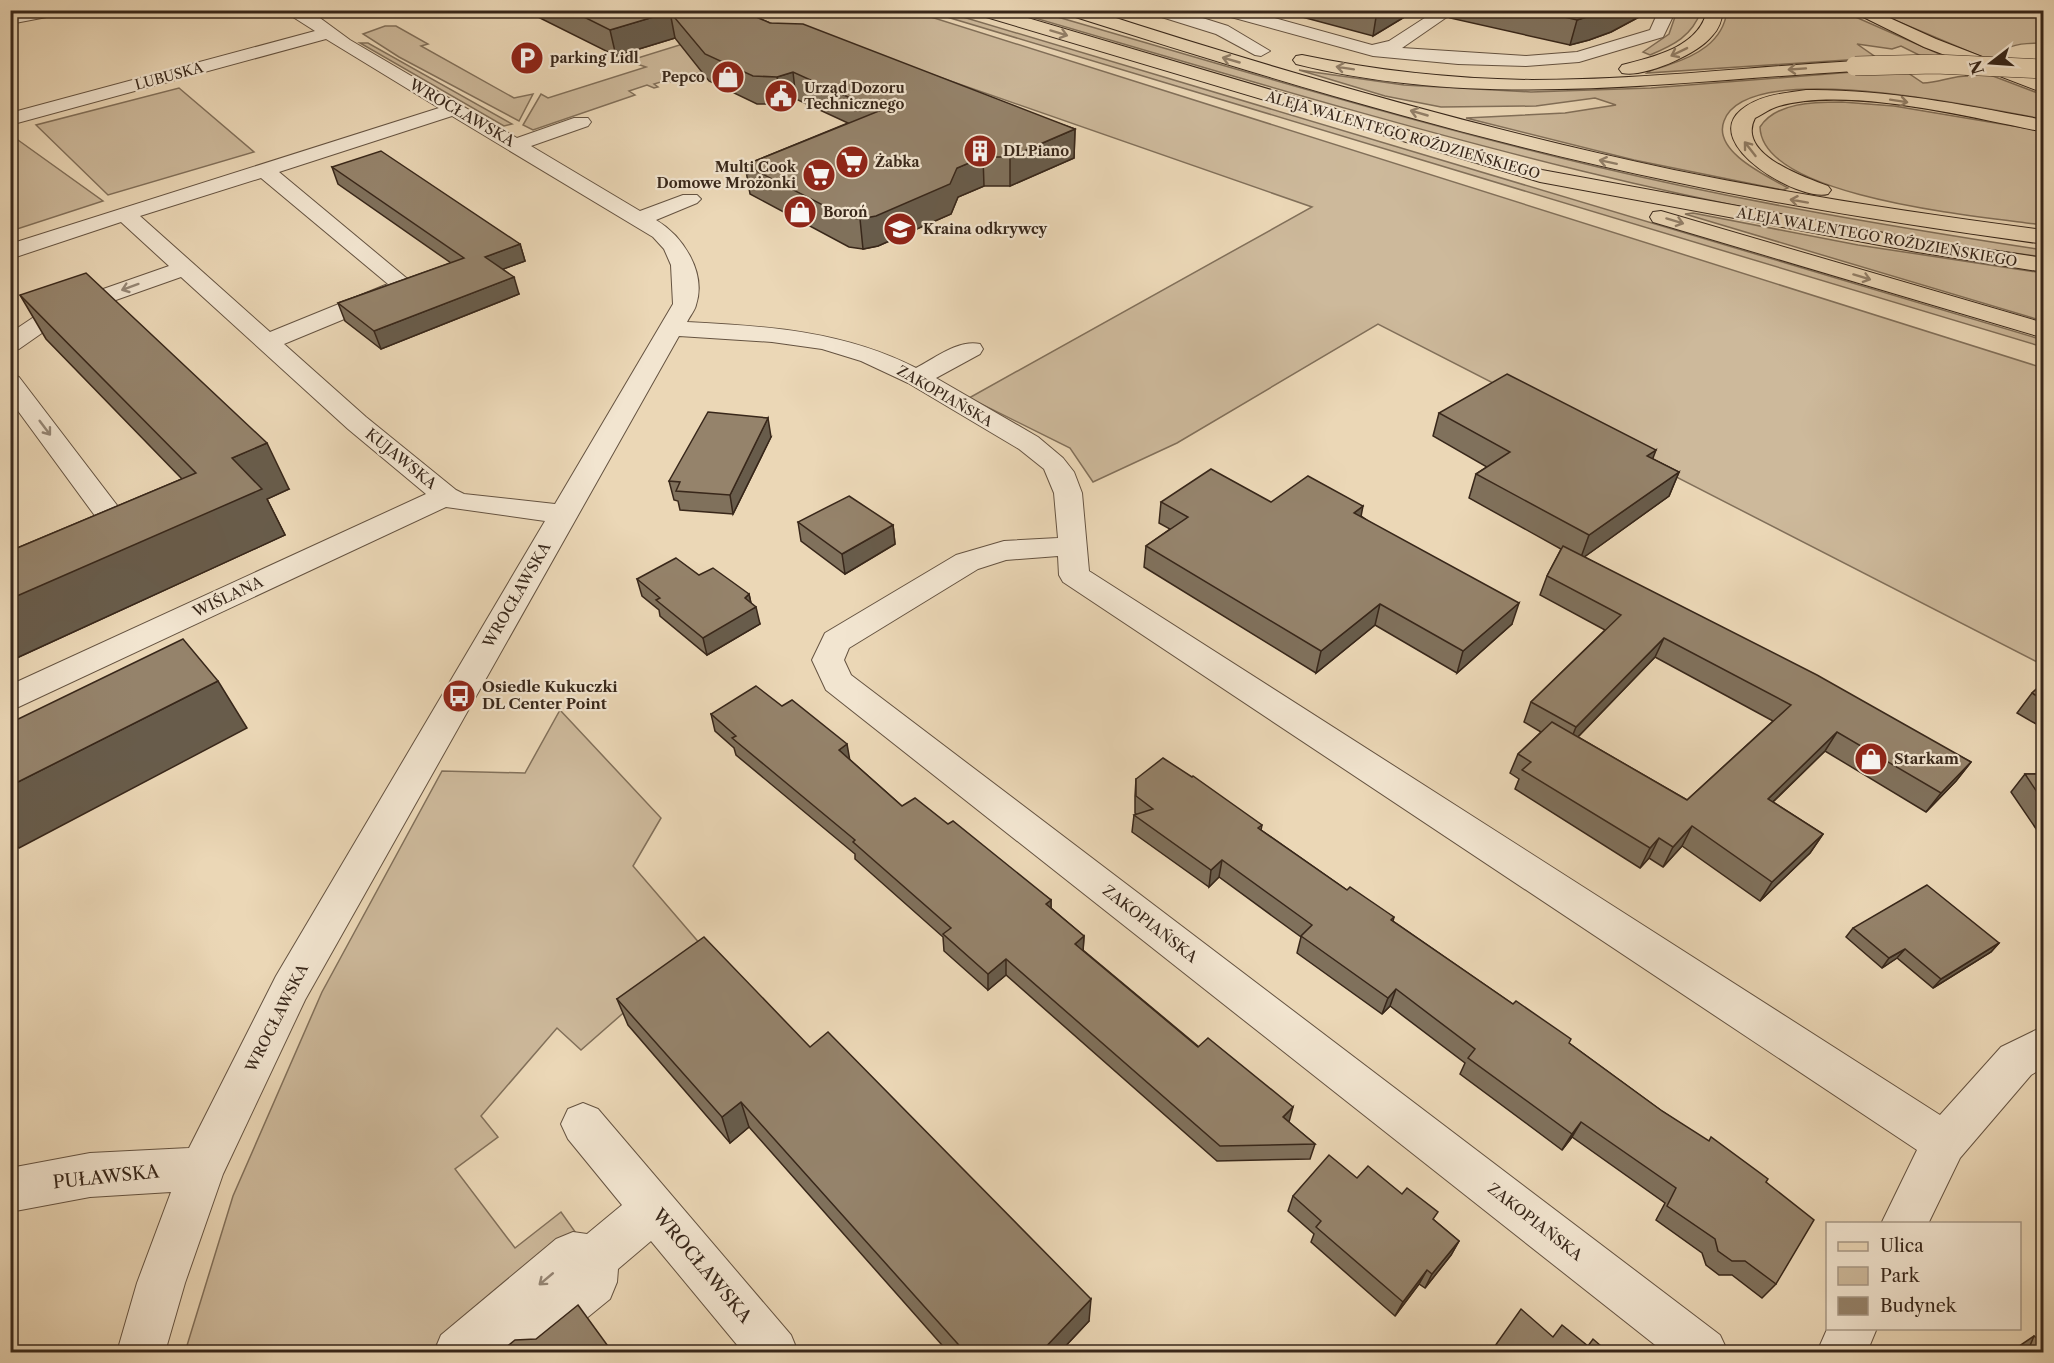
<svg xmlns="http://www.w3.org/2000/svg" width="2054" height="1363" font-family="'Libre Caslon Text',serif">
<rect width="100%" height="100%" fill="#ebd7b6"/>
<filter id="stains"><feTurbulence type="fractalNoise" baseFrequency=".00333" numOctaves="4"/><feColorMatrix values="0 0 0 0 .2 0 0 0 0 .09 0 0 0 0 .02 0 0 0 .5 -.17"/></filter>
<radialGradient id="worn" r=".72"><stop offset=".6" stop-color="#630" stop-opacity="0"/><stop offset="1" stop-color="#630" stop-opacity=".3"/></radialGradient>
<g fill="#cdb99b" stroke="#82705a" stroke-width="1.5">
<path d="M 693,11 L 912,11 L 2043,368 L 2043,665 L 1378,324 L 1177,443 L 1093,482 L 1070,448 L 969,398 L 1312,207 L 816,34 L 671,82 L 667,80 L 654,84 L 658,87 L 654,88 L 647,85 L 629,91 L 635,95 L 533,130 L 523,125 L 541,94 L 548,98 L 646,67 L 628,61 L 699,39 Z"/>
<path d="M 927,11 L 943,11 L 2043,340 L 2043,347 Z"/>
<path d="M 1011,11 L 1037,11 C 1223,65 1409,122 1598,167 C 1745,202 1894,227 2043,250 L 2043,257 C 1888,237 1733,208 1582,171 C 1390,124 1200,66 1011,11 Z"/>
<path d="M 1677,11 L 1701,11 C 1692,36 1674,45 1650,55 L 1643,52 L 1669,34 Z"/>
<path d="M 1727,11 L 1842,11 L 1944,56 L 1921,56 L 1901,46 L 1892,49 L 1857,44 L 1877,58 L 1647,73 C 1652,69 1661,68 1668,65 C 1696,56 1723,42 1727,11 Z"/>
<path d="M 1873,11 L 2043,11 L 2043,43 C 2029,43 2013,43 2001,52 L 2009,59 L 1982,57 Z"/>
<path d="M 385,26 L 396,26 L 428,44 L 421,46 L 514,98 L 533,94 L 519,121 L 399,57 L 363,34 Z"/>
<path d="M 360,43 L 368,43 L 512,124 L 504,126 Z"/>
<path d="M 1299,70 L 1404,85 L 1531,92 L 1651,88 L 1878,70 L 1908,73 L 1923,83 C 1940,82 1952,76 1968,76 L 1960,72 L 1985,73 L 2043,95 L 2043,119 C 1990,110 1748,55 1724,121 C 1712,152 1769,177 1788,188 L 1783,190 L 1634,160 L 1466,118 L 1565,113 L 1616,105 L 1595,98 L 1536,106 L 1441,107 L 1385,96 Z"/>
<path d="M 179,88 L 254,152 L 108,195 L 36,125 Z"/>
<path d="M 1842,102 L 1894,106 L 2043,131 L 2043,225 C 1988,217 1762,199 1760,127 C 1776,102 1815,102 1842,102 Z"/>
<path d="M 11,135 L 103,201 L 11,231 Z"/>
<path d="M 1693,213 L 1858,245 L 2043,273 L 2043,321 L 1685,214 Z"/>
<path d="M 560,710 L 661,818 L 633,866 L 701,945 L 581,1050 L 557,1028 L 481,1116 L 498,1137 L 455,1169 L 515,1248 L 561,1212 L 576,1233 L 441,1339 L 431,1352 L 347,1352 L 345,1347 L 336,1352 L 185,1352 L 233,1196 L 322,992 L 442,771 L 525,773 Z"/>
</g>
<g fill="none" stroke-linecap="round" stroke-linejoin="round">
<g stroke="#655341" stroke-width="2">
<g id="minor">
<path d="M 28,10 L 65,10 L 57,15 L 10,24 L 10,14 Z"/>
<path d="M 282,10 L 304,10 L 320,18 L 350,40 L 517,138 L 574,118 L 588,118 L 591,122 L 588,126 L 531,146 L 640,211 L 683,195 L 697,195 L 701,199 L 697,203 L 656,220 C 682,235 707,272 696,305 C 695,310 690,316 687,322 C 767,326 844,331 916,368 C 935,358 959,339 980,344 L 983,349 L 980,354 L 936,378 L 1038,437 L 1063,458 L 1074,472 L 1082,493 L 1089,571 L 1940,1115 L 2001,1047 L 2044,1026 L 2044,1067 L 2031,1075 L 1960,1158 L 1928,1224 L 1881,1224 L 1917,1150 L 1063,582 L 1059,575 L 1058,556 L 1006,560 L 978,569 L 849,648 L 844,660 L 851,675 L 1720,1335 L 1728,1352 L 1664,1352 L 826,690 L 812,660 L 825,633 L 956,555 L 1004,541 L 1058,538 L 1054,493 L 1044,469 L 1019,449 L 908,383 L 861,361 L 822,349 L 772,342 L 679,336 L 305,1000 L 223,1174 L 185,1283 L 165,1352 L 117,1352 L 137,1283 L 171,1192 L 90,1197 L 10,1212 L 10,1168 L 90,1153 L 189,1148 L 276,976 L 545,521 L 446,507 L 10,711 L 10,685 L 426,494 L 348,429 L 181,277 L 62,319 L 19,349 L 10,351 L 10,333 L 46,309 L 169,266 L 121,222 L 10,259 L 10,244 L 439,108 L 326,39 L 10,125 L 10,113 L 315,31 ZM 452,116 L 653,237 L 664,249 L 671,265 L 673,304 L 555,504 L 464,494 L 456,490 L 366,417 L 284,344 L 412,291 L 416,286 L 279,172 ZM 261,178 L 388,284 L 270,332 L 140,216 Z"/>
<path d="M 1150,10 L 1177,10 L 1228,26 L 1270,51 L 1261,56 L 1255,55 L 1216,34 L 1152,14 Z"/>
<path d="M 1218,10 L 1246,10 L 1372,45 L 1389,41 L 1437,10 L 1457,10 L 1402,48 L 1526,56 L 1577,52 L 1650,30 L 1659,10 L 1676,10 L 1663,37 L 1579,62 L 1526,66 L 1458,64 L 1373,56 L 1220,14 Z"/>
<path d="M 10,374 L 19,377 L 129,521 L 134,527 C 124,541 102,548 87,544 L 82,537 L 87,530 L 101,524 L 10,400 Z"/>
<path d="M 583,1103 L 598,1109 L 791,1335 L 798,1352 L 743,1352 L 651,1241 L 618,1269 L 617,1282 L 610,1299 L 545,1352 L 434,1352 L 441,1335 L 556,1239 L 573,1232 L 587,1234 L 622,1205 L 568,1139 L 561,1124 L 568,1109 Z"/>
<path d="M 1828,1327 L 1828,1328 L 1877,1328 L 1867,1352 L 1817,1352 Z"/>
</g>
</g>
<g stroke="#38271a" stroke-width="2">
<path id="major" d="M 1849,10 L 1872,10 L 1936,39 L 2044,81 L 2044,93 L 1924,47 Z"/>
</g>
<g stroke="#38271a" stroke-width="2">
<g id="highway">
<path d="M 974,10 L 1001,10 L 1542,170 L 1917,239 L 2044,258 L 2044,272 L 1917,252 L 1540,182 L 976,14 Z"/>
<path d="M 1064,10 L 1091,10 C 1283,72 1477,128 1674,170 C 1797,195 1920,214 2044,230 L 2044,244 C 1920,227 1797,208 1675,182 C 1468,139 1267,78 1066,14 Z"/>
<path d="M 1707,10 L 1723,10 C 1722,20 1719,29 1712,36 C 1698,54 1644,78 1622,73 L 1619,69 L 1622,65 C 1653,57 1700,47 1707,10 Z"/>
<path d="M 1302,55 C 1378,71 1455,79 1532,80 C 1640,80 1748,67 1855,61 L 1864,66 L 1855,71 C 1668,82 1480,110 1296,64 L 1293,60 L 1296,56 Z"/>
<path d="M 1806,90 C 1887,89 1964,105 2044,120 L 2044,132 C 1972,118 1849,86 1779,106 C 1771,108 1763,114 1755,118 C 1736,154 1804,177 1828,186 L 1831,190 L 1828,194 C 1799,202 1700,144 1741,110 C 1759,95 1785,93 1806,90 Z"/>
<path d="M 1661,211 L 2044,323 L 2044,338 L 1653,222 L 1650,217 L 1653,212 Z"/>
</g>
</g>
<use href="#minor" fill="#f2e5d0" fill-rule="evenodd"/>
<use href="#major" fill="#ebd7b6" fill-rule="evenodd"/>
<use href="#highway" fill="#ebd7b6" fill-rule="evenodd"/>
<g stroke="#38271a" stroke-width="20" stroke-linecap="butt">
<path id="highway-bridge" d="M 1855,66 L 1935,64 L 2044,69"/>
</g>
<use href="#highway-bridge" stroke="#ebd7b6" stroke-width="19"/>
</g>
<g fill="#80715c" stroke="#38271a" stroke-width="1.5" fill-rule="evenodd">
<path d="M 524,10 L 740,10 L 770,23 L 1075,129 L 1074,158 L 1010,186 L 984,186 L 958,197 L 951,214 L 878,246 L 863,249 L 849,247 L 750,194 L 745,165 L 848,123 L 796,99 L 781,104 L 757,104 L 709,81 L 675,38 L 616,56 Z"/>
<path d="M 1276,10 L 1416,10 L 1373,36 Z"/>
<path d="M 1451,10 L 1652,10 L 1611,32 L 1589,40 L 1570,45 L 1450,18 Z"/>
<path d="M 332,167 L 520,244 L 525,261 L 503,269 L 519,294 L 381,349 L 345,321 L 338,303 L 451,263 L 338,184 Z"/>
<path d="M 20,295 L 289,489 L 267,499 L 285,535 L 10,661 L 10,551 L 182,479 L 46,339 Z"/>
<path d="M 1439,413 L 1653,459 L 1679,472 L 1669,496 L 1584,557 L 1971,762 L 1956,781 L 1926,812 L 1825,751 L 1773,802 L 1823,834 L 1810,853 L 1760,901 L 1682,846 L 1663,867 L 1649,858 L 1640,868 L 1515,789 L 1519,779 L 1510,773 L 1518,754 L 1541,732 L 1524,722 L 1531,702 L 1605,630 L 1540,595 L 1547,576 L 1561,549 L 1469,498 L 1476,474 L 1487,467 L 1433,436 ZM 1655,657 L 1773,721 L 1687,800 L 1578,737 Z"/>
<path d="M 771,437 L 733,514 L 680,510 L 678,501 L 674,500 L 669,481 Z"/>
<path d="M 1161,502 L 1271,502 L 1361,516 L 1512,624 L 1457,673 L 1375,625 L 1316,673 L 1144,567 L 1146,546 L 1170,529 L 1159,523 Z"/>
<path d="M 798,522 L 893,525 L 895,544 L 845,574 L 801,541 Z"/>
<path d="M 699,575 L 749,594 L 751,603 L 760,624 L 707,655 L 660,616 L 659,610 L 642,596 L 637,579 Z"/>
<path d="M 2043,683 L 2043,728 L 2017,713 L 2032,693 Z"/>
<path d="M 711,714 L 849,759 L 902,806 L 948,824 L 1051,900 L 1051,908 L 1084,936 L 1083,950 L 1315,1144 L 1310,1159 L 1217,1161 L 1006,975 L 988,990 L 944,951 L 943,937 L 855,859 L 855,854 L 736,755 L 734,748 L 715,731 Z"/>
<path d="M 2025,774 L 2043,774 L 2043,839 L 2011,792 Z"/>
<path d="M 1136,779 L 1262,825 L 1261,830 L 1347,890 L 1394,917 L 1393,921 L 1569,1043 L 1662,1111 L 1766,1182 L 1776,1284 L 1762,1298 L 1732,1275 L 1719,1275 L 1706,1265 L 1702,1253 L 1656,1220 L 1665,1203 L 1572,1137 L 1562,1150 L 1460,1074 L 1465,1063 L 1390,1006 L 1382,1014 L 1297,953 L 1301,937 L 1219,877 L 1209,887 L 1132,832 L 1134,815 L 1136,814 L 1135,813 L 1135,796 Z"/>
<path d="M 1853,928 L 1999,943 L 1991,952 L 1933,988 L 1897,958 L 1882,968 L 1846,937 Z"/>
<path d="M 617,999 L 810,1047 L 1089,1321 L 1059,1353 L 949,1353 L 749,1127 L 730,1143 L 628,1025 Z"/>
<path d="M 1357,1178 L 1434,1220 L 1459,1241 L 1451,1255 L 1425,1288 L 1419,1284 L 1395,1316 L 1311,1242 L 1314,1234 L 1288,1211 L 1293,1196 Z"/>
<path d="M 2043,1285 L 2043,1295 L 2041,1292 Z"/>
<path d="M 2034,1336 L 2043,1353 L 2012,1353 L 2012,1351 Z"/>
</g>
<g fill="#685c4b" stroke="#38271a" stroke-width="1.5">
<path d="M 1416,10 L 1373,36 L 1377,11 Z"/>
<path d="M 1609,10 L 1652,10 L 1611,32 L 1589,40 L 1570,45 L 1577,20 Z"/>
<path d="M 670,12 L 675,38 L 616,56 L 610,30 Z"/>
<path d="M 793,72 L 796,99 L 781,104 L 777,77 Z"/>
<path d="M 1075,129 L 1074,158 L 1010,186 L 1010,157 Z"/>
<path d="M 983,157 L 984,186 L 958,197 L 951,214 L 878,246 L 863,249 L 860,219 L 957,168 Z"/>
<path d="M 520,244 L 525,261 L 490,274 L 485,257 Z"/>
<path d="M 514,277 L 519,294 L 381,349 L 374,331 Z"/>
<path d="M 768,418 L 771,437 L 733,514 L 730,495 Z"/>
<path d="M 267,443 L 289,489 L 267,499 L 285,535 L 10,661 L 10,599 L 232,458 Z"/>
<path d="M 1656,450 L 1647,474 L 1647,456 Z"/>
<path d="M 1679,472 L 1669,496 L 1580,560 L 1589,535 Z"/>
<path d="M 1363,506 L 1359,527 L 1354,513 Z"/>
<path d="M 893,525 L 895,544 L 845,574 L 842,554 Z"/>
<path d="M 749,594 L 752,609 L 756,607 L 760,624 L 707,655 L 703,638 L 745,598 Z"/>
<path d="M 1519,603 L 1512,624 L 1457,673 L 1463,651 Z"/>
<path d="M 1380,604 L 1375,625 L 1316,673 L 1321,651 Z"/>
<path d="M 1664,638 L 1655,657 L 1568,747 L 1576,727 Z"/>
<path d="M 218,681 L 247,728 L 19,848 L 10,839 L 10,786 Z"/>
<path d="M 1837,732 L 1825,751 L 1756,818 L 1768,799 Z"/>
<path d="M 847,744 L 850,761 L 839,750 Z"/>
<path d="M 1971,762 L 1956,781 L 1926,812 L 1941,793 Z"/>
<path d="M 1692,826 L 1682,846 L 1663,867 L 1673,847 Z"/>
<path d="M 1823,834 L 1810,853 L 1760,901 L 1772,882 Z"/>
<path d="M 1659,838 L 1649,858 L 1640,868 L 1650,848 Z"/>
<path d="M 1222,860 L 1219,877 L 1209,887 L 1211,870 Z"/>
<path d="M 1051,900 L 1051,917 L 1046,904 Z"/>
<path d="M 1084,936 L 1083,952 L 1075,944 Z"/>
<path d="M 1999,943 L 1991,952 L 1933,988 L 1941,979 Z"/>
<path d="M 1905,949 L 1897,958 L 1882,968 L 1889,958 Z"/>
<path d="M 1006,959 L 1006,975 L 988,990 L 988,974 Z"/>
<path d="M 1396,989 L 1390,1006 L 1382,1014 L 1388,998 Z"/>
<path d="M 741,1102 L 749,1127 L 730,1143 L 722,1117 Z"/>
<path d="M 1293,1107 L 1289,1122 L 1283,1117 Z"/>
<path d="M 1581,1122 L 1572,1137 L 1562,1150 L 1572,1134 Z"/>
<path d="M 1459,1241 L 1451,1255 L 1425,1288 L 1432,1274 Z"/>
<path d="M 1427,1270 L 1419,1284 L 1395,1316 L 1403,1302 Z"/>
<path d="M 1091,1299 L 1089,1321 L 1059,1353 L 1040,1353 Z"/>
</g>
<g fill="#95836b" stroke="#38271a" stroke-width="1.5">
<path d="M 570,10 L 740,10 L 770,23 L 803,24 L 1075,129 L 1010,157 L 983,157 L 957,168 L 950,184 L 876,216 L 860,219 L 846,217 L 745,165 L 879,111 L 793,72 L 777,77 L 753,76 L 705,54 L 670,12 L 610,30 Z"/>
<path d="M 1535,10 L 1609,10 L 1577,20 Z"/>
<path d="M 381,151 L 520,244 L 485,257 L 514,277 L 374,331 L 338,303 L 464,258 L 332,167 Z"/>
<path d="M 86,273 L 267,443 L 232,458 L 262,489 L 10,599 L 10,551 L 196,473 L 20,295 Z"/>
<path d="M 1507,374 L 1656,450 L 1647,456 L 1679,472 L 1589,535 L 1476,474 L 1510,452 L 1439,413 Z"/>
<path d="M 708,412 L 768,418 L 730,495 L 676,491 L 680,482 L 669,481 Z"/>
<path d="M 1211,469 L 1271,502 L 1308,476 L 1363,506 L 1354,513 L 1519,603 L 1463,651 L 1380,604 L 1321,651 L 1146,546 L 1188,517 L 1161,502 Z"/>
<path d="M 849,496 L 893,525 L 842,554 L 798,522 Z"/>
<path d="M 1563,546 L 1817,675 L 1971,762 L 1941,793 L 1837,732 L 1768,799 L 1823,834 L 1772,882 L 1692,826 L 1673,847 L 1659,838 L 1650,848 L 1522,770 L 1531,762 L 1518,754 L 1552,722 L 1687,800 L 1791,705 L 1664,638 L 1576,727 L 1531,702 L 1621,615 L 1547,576 Z"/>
<path d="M 676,558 L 699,575 L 713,568 L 749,594 L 745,598 L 756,607 L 703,638 L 656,600 L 660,598 L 637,579 Z"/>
<path d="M 183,639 L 218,681 L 10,786 L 10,723 Z"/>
<path d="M 2043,683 L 2043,700 L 2032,693 Z"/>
<path d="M 756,686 L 782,706 L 792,700 L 847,744 L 839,750 L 902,806 L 915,798 L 948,824 L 953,821 L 1051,900 L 1046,904 L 1084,936 L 1075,944 L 1198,1047 L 1208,1038 L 1293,1107 L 1283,1117 L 1315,1144 L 1220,1146 L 1006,959 L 988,974 L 943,934 L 951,928 L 853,842 L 855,840 L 732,738 L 736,736 L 711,714 Z"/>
<path d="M 1163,758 L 1192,777 L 1193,776 L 1262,825 L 1258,828 L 1347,890 L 1350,887 L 1394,917 L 1391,920 L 1513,1004 L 1516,1001 L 1571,1039 L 1569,1043 L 1662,1111 L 1709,1141 L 1711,1137 L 1768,1179 L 1766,1182 L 1814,1220 L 1776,1284 L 1745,1261 L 1732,1261 L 1718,1251 L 1715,1239 L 1667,1206 L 1676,1188 L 1581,1122 L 1572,1134 L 1468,1058 L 1475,1049 L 1396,989 L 1388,998 L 1301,936 L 1312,925 L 1222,860 L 1211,870 L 1134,815 L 1153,809 L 1136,796 L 1136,779 Z"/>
<path d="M 2025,774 L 2043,774 L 2043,801 Z"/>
<path d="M 1927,885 L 1999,943 L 1941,979 L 1905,949 L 1889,958 L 1853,928 Z"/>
<path d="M 704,937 L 810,1047 L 828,1032 L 1091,1299 L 1040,1353 L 966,1353 L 741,1102 L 722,1117 L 617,999 Z"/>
<path d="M 1329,1155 L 1357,1178 L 1368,1166 L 1402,1194 L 1407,1188 L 1438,1212 L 1433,1219 L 1459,1241 L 1432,1274 L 1427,1270 L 1403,1302 L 1316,1227 L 1321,1221 L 1293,1196 Z"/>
<path d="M 578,1305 L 613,1353 L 499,1353 L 515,1340 L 536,1339 Z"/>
<path d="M 1521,1309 L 1553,1337 L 1562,1325 L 1588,1346 L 1593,1339 L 1609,1353 L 1490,1353 Z"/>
<path d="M 2034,1336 L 2043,1343 L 2043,1353 L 2027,1353 Z"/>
</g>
<defs><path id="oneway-shaft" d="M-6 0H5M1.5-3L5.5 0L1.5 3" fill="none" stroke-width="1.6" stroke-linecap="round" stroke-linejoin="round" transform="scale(1.5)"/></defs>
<g stroke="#927f68">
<use href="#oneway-shaft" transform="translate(1059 33) rotate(17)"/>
<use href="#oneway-shaft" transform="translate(1679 52) rotate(154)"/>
<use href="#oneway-shaft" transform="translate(1231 60) rotate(-164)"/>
<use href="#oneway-shaft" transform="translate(1345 68) rotate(-171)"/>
<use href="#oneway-shaft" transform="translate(1797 69) rotate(176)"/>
<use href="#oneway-shaft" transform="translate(1899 101) rotate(9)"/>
<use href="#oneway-shaft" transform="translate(1419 113) rotate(-164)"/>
<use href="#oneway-shaft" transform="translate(1750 149) rotate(-128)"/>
<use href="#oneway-shaft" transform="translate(1608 162) rotate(-168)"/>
<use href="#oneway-shaft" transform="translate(1799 201) rotate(-170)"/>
<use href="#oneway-shaft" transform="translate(1675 221) rotate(17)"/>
<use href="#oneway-shaft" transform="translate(1862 277) rotate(17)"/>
</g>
<g stroke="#958675">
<use href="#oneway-shaft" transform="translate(130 287) rotate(160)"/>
<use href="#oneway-shaft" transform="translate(45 428) rotate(53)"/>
<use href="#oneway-shaft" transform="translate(546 1279) rotate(140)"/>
</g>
<defs>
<g id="parking-disc" transform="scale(1.725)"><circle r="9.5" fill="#8f2418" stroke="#f2e5d0"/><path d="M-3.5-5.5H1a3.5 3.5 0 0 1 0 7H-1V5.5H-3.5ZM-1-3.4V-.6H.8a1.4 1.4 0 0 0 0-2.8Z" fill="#fff"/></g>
<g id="shop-disc" transform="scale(1.725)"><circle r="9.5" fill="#8f2418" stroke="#f2e5d0"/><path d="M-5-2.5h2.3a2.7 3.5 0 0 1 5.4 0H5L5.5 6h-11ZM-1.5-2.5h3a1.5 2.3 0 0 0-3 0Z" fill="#fff"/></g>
<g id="civic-disc" transform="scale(1.725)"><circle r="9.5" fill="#8f2418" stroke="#f2e5d0"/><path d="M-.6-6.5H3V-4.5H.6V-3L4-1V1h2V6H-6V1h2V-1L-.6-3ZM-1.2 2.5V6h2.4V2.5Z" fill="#fff"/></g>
<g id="building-disc" transform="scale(1.725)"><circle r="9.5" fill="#8f2418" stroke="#f2e5d0"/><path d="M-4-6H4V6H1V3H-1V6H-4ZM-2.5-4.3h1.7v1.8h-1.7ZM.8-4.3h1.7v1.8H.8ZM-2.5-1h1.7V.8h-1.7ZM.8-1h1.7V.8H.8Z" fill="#fff"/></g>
<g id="supermarket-disc" transform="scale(1.725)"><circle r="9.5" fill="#8f2418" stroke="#f2e5d0"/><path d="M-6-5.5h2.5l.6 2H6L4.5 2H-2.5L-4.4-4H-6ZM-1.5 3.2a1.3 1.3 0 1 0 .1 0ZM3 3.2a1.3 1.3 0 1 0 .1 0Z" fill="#fff"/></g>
<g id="school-disc" transform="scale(1.725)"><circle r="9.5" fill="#8f2418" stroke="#f2e5d0"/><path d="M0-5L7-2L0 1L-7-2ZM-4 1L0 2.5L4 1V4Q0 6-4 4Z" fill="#fff"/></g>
<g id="bus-disc" transform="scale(1.725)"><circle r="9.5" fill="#8f2418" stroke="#f2e5d0"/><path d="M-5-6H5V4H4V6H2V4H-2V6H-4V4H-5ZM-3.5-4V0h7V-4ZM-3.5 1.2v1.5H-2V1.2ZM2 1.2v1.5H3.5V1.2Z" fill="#fff"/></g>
</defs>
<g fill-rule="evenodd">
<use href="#parking-disc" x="527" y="58"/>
<use href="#shop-disc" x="728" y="77"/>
<use href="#civic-disc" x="781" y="96"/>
<use href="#building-disc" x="980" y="151"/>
<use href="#supermarket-disc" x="852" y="162"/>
<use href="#supermarket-disc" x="819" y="175"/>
<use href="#shop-disc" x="800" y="212"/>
<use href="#school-disc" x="900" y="229"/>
<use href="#bus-disc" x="459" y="696"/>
<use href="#shop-disc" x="1871" y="759"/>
</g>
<g text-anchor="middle" stroke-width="4.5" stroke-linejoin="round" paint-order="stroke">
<g font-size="14" font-weight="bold" fill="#38271a" stroke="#f2e5d0" text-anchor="start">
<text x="550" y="63">parking Lidl</text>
<text x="705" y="82" text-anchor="end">Pepco</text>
<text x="804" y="93">Urząd Dozoru<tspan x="804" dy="16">Technicznego</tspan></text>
<text x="1003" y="156">DL Piano</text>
<text x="875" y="167">Żabka</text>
<text x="796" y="172" text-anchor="end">Multi Cook<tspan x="796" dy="16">Domowe Mrożonki</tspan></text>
<text x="823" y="217">Boroń</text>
<text x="923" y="234">Kraina odkrywcy</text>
</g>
<g font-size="14" fill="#38271a" stroke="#f2e5d0">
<text transform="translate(169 76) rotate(-15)" y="5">LUBUSKA</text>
<text transform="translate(1403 135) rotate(16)" y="5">ALEJA WALENTEGO ROŹDZIEŃSKIEGO</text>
<text transform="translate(1877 237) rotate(10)" y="5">ALEJA WALENTEGO ROŹDZIEŃSKIEGO</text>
<text transform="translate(945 396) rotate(30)" y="5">ZAKOPIAŃSKA</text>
</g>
<g font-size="15" fill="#38271a" stroke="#f2e5d0">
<text transform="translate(462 113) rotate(30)" y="5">WROCŁAWSKA</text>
<text transform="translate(401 459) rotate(39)" y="5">KUJAWSKA</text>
<text transform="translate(517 595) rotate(-60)" y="5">WROCŁAWSKA</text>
<text transform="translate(228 597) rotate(-25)" y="5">WIŚLANA</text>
<text transform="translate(1150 924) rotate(38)" y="5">ZAKOPIAŃSKA</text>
<text transform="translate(277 1018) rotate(-63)" y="5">WROCŁAWSKA</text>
<text transform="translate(1535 1222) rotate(38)" y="5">ZAKOPIAŃSKA</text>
</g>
<g font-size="15" font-weight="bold" fill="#38271a" stroke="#f2e5d0" text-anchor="start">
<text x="482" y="692">Osiedle Kukuczki<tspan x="482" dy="17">DL Center Point</tspan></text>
<text x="1894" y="764">Starkam</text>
</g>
<g font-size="18" fill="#38271a" stroke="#f2e5d0">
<text transform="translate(106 1177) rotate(-6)" y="6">PUŁAWSKA</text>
<text transform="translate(702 1266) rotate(50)" y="6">WROCŁAWSKA</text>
</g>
</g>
<rect width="2054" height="1363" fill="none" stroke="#ebd7b6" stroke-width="36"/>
<rect x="12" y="12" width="2030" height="1339" fill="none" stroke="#38271a" stroke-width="3"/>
<rect x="18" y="18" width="2018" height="1327" fill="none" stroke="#38271a" stroke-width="1.5"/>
<rect x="1826" y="1222" width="195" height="108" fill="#f2e5d0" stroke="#a89987" stroke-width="1.5"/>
<rect x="1838" y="1242" width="30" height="9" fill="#ebd7b6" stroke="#a89987" stroke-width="1.5"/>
<text x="1880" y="1252" font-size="18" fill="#38271a">Ulica</text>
<rect x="1838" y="1267" width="30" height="18" fill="#cdb99b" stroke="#a89987" stroke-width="1.5"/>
<text x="1880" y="1282" font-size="18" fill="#38271a">Park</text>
<rect x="1838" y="1297" width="30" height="18" fill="#95836b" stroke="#a89987" stroke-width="1.5"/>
<text x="1880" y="1312" font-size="18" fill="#38271a">Budynek</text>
<g transform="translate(1991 63) rotate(253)" stroke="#f2e5d0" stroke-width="4.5" paint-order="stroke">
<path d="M0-4.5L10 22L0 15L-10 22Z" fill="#38271a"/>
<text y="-9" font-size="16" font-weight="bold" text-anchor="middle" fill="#38271a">N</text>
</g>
<rect width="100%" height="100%" filter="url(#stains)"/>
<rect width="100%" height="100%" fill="url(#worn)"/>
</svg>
